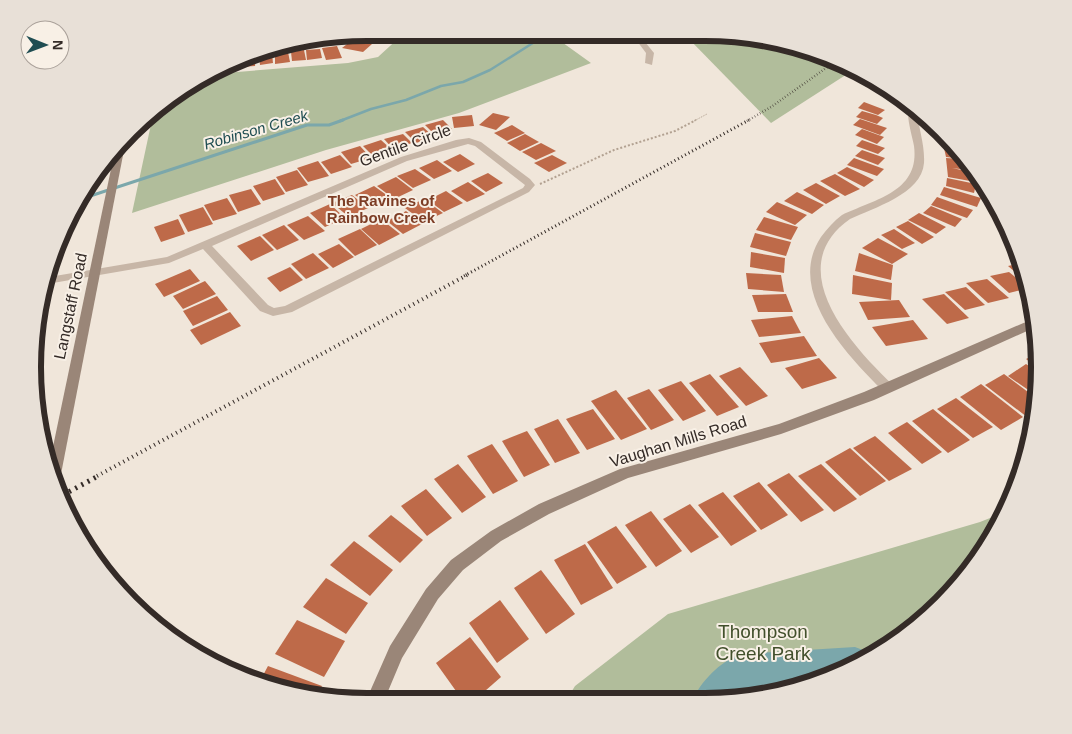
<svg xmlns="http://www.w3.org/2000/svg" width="1072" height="734" font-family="Helvetica,sans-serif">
<rect width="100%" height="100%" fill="#f0e6da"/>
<g fill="#b1bd9b">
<path d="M 402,33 L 552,35 L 591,63 L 459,113 L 326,150 L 132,213 L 153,115 L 181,89 L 212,74 L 348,63 L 378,57 L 402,35 Z"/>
<path d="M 688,38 L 770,39 L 855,69 L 771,123 Z"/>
<path d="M 1005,512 L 983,553 L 942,603 L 891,645 L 833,676 L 771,695 L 705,701 L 567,699 L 575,686 L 668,614 L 980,522 Z"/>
</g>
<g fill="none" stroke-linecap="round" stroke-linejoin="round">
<path stroke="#7ba7ab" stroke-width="2.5" d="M 340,121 L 371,109 L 406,100 L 441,86 L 463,82 L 490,70 L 536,41 L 528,35"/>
<path stroke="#7ba7ab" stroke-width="3" d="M 81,199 L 307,125 L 329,125 L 343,120"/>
<path fill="#7ba7ab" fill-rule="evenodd" d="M 855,647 L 868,652 L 870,656 L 833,676 L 798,687 L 748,690 L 740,698 L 692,701 C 701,681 720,662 740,654 Z"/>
</g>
<g fill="#be6a49">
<path d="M 377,33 L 376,39 L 352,40 L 354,35 Z"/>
<path d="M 351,41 L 372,44 L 363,52 L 342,48 Z"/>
<path d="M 337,46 L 342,58 L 326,60 L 322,48 Z"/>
<path d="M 320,49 L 322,58 L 307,60 L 306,50 Z"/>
<path d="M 304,50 L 306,60 L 292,61 L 291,52 Z"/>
<path d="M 288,52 L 290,62 L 275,64 L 275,54 Z"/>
<path d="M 272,54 L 273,63 L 260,65 L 259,55 Z"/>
<path d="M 256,56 L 255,66 L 240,67 L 242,59 Z"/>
<path d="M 864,102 L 885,110 L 878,115 L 858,108 Z"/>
<path d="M 862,111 L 876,115 L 883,118 L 877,124 L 856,117 Z"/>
<path d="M 493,113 L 510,117 L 496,130 L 479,125 Z"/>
<path d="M 472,115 L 474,126 L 454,128 L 452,117 Z"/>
<path d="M 860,119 L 887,128 L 880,135 L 853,125 Z"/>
<path d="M 443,120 L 452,129 L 434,134 L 425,125 Z"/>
<path d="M 512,125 L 525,133 L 507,141 L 494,133 Z"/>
<path d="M 423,127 L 434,137 L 416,143 L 405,132 Z"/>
<path d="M 862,129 L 884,137 L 877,144 L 855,135 Z"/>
<path d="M 403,134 L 412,143 L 393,149 L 384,139 Z"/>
<path d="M 525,134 L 539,142 L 520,151 L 507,143 Z"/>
<path d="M 945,139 L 949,140 L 956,148 L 946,147 Z"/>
<path d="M 381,140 L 392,150 L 373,156 L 363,146 Z"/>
<path d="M 862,140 L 885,148 L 878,154 L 856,146 Z"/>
<path d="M 541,143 L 556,151 L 536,160 L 522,152 Z"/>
<path d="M 360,146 L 371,158 L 351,164 L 341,152 Z"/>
<path d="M 944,148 L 957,150 L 975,171 L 952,168 L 976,173 L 981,178 L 981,183 L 948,177 L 946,158 L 962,159 L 946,157 Z"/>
<path d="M 862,150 L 885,158 L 878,165 L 855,156 Z"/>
<path d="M 460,154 L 475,164 L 458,172 L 443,162 Z"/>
<path d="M 340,155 L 352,167 L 331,174 L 321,162 Z"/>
<path d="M 552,155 L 567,163 L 549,172 L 534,163 Z"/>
<path d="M 854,158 L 884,169 L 877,176 L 847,165 Z"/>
<path d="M 437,160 L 452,171 L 434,179 L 419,168 Z"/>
<path d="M 318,161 L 329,176 L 308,182 L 297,168 Z"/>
<path d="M 847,167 L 874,180 L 864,187 L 837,173 Z"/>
<path d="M 415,169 L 431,180 L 413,188 L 397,176 Z"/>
<path d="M 297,170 L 308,185 L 286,192 L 276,177 Z"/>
<path d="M 488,173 L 503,183 L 486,192 L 471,181 Z"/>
<path d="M 835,174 L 860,189 L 845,196 L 820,181 Z"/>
<path d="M 396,177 L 413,190 L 394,199 L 377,186 Z"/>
<path d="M 947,178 L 976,184 L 974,193 L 946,186 Z"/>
<path d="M 275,179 L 285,194 L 263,201 L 253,186 Z"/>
<path d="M 468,182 L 485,194 L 467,202 L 451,191 Z"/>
<path d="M 816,183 L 840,196 L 826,204 L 803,190 Z"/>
<path d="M 374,186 L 388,196 L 368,205 L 355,195 Z"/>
<path d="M 944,187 L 981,198 L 977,207 L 940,195 Z"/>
<path d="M 251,189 L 261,204 L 238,212 L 229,195 Z"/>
<path d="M 446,191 L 463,203 L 444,212 L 428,200 Z"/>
<path d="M 797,192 L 824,205 L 812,214 L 784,201 Z"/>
<path d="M 352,195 L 368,208 L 349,217 L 332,203 Z"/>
<path d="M 937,197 L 973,210 L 967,218 L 931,205 Z"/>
<path d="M 227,198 L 237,214 L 213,221 L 204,205 Z"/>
<path d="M 424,199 L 443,213 L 424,222 L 405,208 Z"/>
<path d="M 777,202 L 807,215 L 795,225 L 766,212 Z"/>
<path d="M 330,204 L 345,218 L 325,227 L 310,213 Z"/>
<path d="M 931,206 L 962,219 L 955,227 L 923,213 Z"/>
<path d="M 203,207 L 213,224 L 188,232 L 179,215 Z"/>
<path d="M 406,211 L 422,224 L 403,234 L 387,221 Z"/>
<path d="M 919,213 L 946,227 L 936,234 L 908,220 Z"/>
<path d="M 308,216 L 325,231 L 304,240 L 287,225 Z"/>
<path d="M 764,217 L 798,227 L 791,240 L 756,230 Z"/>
<path d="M 178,219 L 185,234 L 161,242 L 154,227 Z"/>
<path d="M 381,219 L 400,234 L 379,245 L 361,229 Z"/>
<path d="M 908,221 L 934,237 L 922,244 L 896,227 Z"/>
<path d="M 284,225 L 299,240 L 277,250 L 262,235 Z"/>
<path d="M 360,229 L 377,245 L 355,256 L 338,239 Z"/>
<path d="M 894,229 L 915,243 L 902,249 L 881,235 Z"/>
<path d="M 755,233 L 791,242 L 786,256 L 750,247 Z"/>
<path d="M 260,236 L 274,250 L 251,261 L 237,246 Z"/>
<path d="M 878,238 L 908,254 L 892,264 L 862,248 Z"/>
<path d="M 339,244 L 354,257 L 333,268 L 318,254 Z"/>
<path d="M 751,252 L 785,258 L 784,273 L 750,267 Z"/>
<path d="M 313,253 L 329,268 L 306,279 L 291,264 Z"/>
<path d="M 859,253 L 893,265 L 891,280 L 855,271 Z"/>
<path d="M 1021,263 L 1027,282 L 1008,266 Z"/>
<path d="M 290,267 L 303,280 L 280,292 L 267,278 Z"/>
<path d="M 190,269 L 200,281 L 164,297 L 155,284 Z"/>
<path d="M 1009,272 L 1029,288 L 1009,293 L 990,276 Z"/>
<path d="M 746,273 L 781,275 L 784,292 L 748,289 Z"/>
<path d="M 853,275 L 892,283 L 891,300 L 852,294 Z"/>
<path d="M 987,279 L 1009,298 L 988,303 L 966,283 Z"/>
<path d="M 205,281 L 216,294 L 183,309 L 173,296 Z"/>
<path d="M 966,287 L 985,305 L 965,310 L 945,292 Z"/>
<path d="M 786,294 L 793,312 L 758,312 L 752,295 Z"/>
<path d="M 944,294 L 969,318 L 947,324 L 922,299 Z"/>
<path d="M 217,296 L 228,310 L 193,326 L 183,311 Z"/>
<path d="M 899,300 L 910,317 L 868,320 L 859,302 Z"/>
<path d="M 230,312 L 241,326 L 201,345 L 190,330 Z"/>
<path d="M 792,316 L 801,333 L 759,337 L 751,320 Z"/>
<path d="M 913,320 L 928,339 L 886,346 L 872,327 Z"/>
<path d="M 804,336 L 817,356 L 771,363 L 759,343 Z"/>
<path d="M 1038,353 L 1039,367 L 1039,369 L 1026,359 Z"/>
<path d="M 819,358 L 837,378 L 802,389 L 785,368 Z"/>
<path d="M 1026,364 L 1039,373 L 1037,396 L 1008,376 Z"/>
<path d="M 740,367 L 768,396 L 746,406 L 719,376 Z"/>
<path d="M 710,374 L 739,407 L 717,416 L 689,383 Z"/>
<path d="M 1004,374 L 1036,398 L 1035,411 L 1027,417 L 985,385 Z"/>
<path d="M 681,381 L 706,411 L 683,421 L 658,390 Z"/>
<path d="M 981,384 L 1023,417 L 1001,430 L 960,397 Z"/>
<path d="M 649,389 L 674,420 L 651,430 L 627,398 Z"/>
<path d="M 616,390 L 647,429 L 621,440 L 591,401 Z"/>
<path d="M 956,398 L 993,427 L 973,438 L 937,409 Z"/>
<path d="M 593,409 L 615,439 L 587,450 L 566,419 Z"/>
<path d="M 933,409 L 970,440 L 948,453 L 912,421 Z"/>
<path d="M 558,419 L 580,453 L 555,463 L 534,429 Z"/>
<path d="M 907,422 L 942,452 L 922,464 L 888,433 Z"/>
<path d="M 527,431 L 550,465 L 524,477 L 502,441 Z"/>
<path d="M 875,436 L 912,469 L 889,481 L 853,448 Z"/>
<path d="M 492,444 L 518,481 L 493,494 L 467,456 Z"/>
<path d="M 850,448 L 886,481 L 860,496 L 825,462 Z"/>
<path d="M 458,464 L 486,497 L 462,513 L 434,479 Z"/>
<path d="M 821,464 L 857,499 L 834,512 L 798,476 Z"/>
<path d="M 789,473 L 824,510 L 801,522 L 767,485 Z"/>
<path d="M 759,482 L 788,515 L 761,530 L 733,496 Z"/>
<path d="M 426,489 L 452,518 L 427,536 L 401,506 Z"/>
<path d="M 723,492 L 757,531 L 731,546 L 698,505 Z"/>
<path d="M 690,504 L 719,537 L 691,553 L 663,519 Z"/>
<path d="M 651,511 L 682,551 L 656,567 L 625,525 Z"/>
<path d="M 391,515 L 423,540 L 400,563 L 368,536 Z"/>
<path d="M 616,526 L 647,567 L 617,584 L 587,542 Z"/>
<path d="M 354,541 L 393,570 L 370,596 L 330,565 Z"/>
<path d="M 585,544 L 613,588 L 581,605 L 554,560 Z"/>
<path d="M 541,570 L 575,614 L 546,634 L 514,588 Z"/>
<path d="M 326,578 L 368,603 L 346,634 L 303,607 Z"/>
<path d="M 500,600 L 529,639 L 497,663 L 469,623 Z"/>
<path d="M 297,620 L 345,641 L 324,677 L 275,654 Z"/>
<path d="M 470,637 L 501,677 L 477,698 L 461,698 L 436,663 Z"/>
<path d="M 268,666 L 322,686 L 317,695 L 302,695 L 260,681 Z"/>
</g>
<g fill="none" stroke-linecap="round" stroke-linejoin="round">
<path stroke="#b2a191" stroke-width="1" stroke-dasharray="1 1" stroke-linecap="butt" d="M 694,121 L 707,114"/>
<path stroke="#b2a191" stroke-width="2" stroke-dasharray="2 2" stroke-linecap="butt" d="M 540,184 L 614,150 L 675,131 L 696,120"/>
<g fill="#c7b6a7" fill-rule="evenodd">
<path d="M 634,37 L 641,37 L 654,53 L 652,65 L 645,63 L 646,53 Z"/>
<path d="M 909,107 L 917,113 C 919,129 925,146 924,163 C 922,194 873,208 850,219 C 780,268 852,346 893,385 L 894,388 L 893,391 L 883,391 C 847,355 785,291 821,237 C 827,229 834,221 842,215 C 875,199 920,192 914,146 C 912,134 906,118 909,107 Z"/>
<path d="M 469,138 L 481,142 L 530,179 L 535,185 L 529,192 L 292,312 L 273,316 L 260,311 L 203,249 L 169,263 L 47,284 L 49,277 L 167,257 L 401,157 L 456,140 ZM 468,144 L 475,146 L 525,185 L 523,188 L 285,306 L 274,308 L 268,305 L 212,246 L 407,161 Z"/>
</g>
<g fill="#9a8678" fill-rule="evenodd">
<path d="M 123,143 L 125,145 L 61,474 L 57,479 L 50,461 L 115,150 Z"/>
<path d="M 1035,318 L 1036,327 L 874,400 L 781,434 L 628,478 L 549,514 L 501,541 L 463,570 L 438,599 L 402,658 L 386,696 L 368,696 L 390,646 L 426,589 L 451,560 L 491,531 L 539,504 L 620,469 L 779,424 L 864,392 Z"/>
</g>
<path stroke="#342b27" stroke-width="2.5" stroke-dasharray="0.5 2.5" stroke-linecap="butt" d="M 747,121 L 771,107 L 836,61"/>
<path stroke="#342b27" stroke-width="3" stroke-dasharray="1 3" stroke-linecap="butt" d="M 464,276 L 749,120"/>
<path stroke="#342b27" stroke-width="4" stroke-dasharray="1 4" stroke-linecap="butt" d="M 97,476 L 467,275"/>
<path stroke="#342b27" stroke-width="5" stroke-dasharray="2 5" stroke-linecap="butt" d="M 63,495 L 100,475"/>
</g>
<g text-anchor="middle" stroke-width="4" stroke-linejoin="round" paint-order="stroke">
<g font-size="15" font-style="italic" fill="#1f4d52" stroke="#f8f0e6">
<text transform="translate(256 130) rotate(-16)" y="5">Robinson Creek</text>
</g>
<g font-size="15" font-weight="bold" fill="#7d3d25" stroke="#f8f0e6">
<text x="381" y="206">The Ravines of<tspan x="381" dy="17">Rainbow Creek</tspan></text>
</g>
<g font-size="16" fill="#342b27" stroke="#f8f0e6">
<text transform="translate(405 145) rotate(-20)" y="6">Gentile Circle</text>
<text transform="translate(70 306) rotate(-78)" y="6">Langstaff Road</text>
<text transform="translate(678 441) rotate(-17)" y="6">Vaughan Mills Road</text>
</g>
<g font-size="19" fill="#42502c" stroke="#f8f0e6">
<text x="763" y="638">Thompson<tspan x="763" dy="22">Creek Park</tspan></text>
</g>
</g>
<path d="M0 0H1072V734H0ZM367 41H705A326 326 0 0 1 1031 367V367A326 326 0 0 1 705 693H367A326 326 0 0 1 41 367V367A326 326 0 0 1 367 41Z" fill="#e8e0d7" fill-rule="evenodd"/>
<path fill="none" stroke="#342b27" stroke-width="6" d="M367 41H705A326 326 0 0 1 1031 367V367A326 326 0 0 1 705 693H367A326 326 0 0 1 41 367V367A326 326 0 0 1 367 41Z"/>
<g transform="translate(45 45) rotate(91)"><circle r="24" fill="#f8f0e6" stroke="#aaa19a"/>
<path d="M0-4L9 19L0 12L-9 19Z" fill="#1f4d52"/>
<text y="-8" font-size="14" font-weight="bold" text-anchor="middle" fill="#342b27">N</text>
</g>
</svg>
